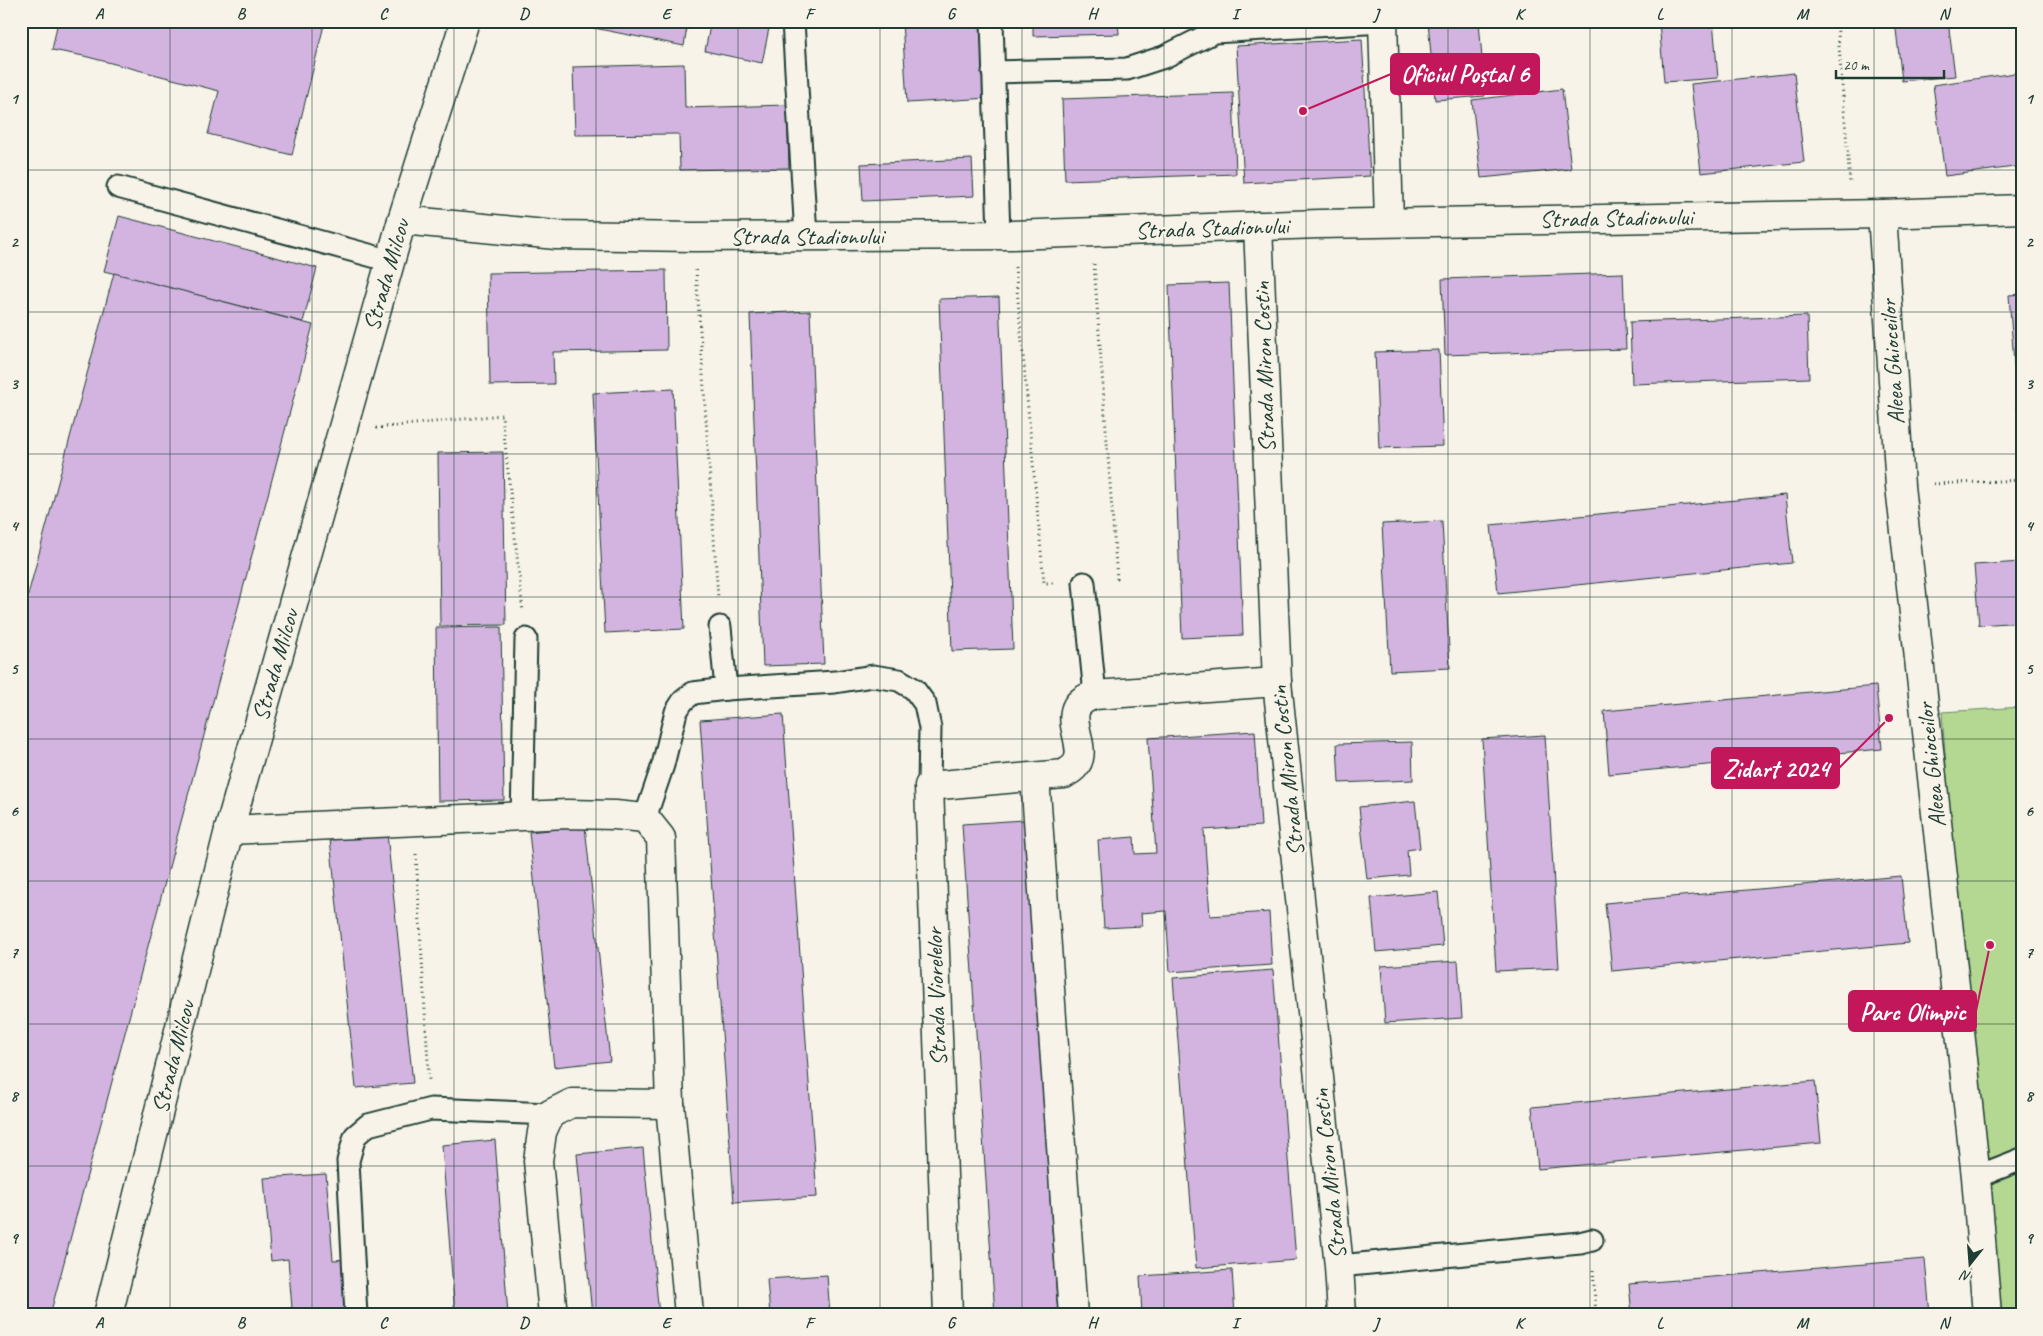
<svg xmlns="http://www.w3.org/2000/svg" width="2043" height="1336" font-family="Caveat,sans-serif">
<rect width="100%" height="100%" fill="#f7f3e8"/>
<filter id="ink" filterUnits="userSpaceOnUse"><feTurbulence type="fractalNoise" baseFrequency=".02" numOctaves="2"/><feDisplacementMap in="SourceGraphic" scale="10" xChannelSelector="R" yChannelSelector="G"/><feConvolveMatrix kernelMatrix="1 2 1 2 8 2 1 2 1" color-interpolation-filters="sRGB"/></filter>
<g filter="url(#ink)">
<path fill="#b4d791" stroke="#6a8a62" d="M 2022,707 L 2022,1315 L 1987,1315 L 1942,712 Z"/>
<g fill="#d3b4e0" stroke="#1f3d34">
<path d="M 58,21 L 325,21 L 292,155 L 208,134 L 219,91 L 84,56 L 52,50 Z"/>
<path d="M 580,21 L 688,21 L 684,46 L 579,25 Z"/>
<path d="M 711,21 L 738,21 L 769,28 L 762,63 L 705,51 Z"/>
<path d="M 902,21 L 984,21 L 989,98 L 907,103 Z"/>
<path d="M 1033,21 L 1118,21 L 1119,34 L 1033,36 Z"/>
<path d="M 1428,21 L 1479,21 L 1485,96 L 1435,100 Z"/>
<path d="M 1659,21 L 1713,21 L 1718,78 L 1664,82 Z"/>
<path d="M 1895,21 L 1948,21 L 1955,76 L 1902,81 Z"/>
<path d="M 1362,39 L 1370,176 L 1244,183 L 1236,46 Z"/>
<path d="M 684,64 L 685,108 L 787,105 L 789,168 L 680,170 L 679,134 L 575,135 L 573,67 Z"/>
<path d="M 2022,72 L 2022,166 L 1945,176 L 1933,85 Z"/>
<path d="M 1794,73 L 1804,162 L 1701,173 L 1691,84 Z"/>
<path d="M 1562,89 L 1571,169 L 1481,178 L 1472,100 Z"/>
<path d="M 1233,93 L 1236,174 L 1065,180 L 1062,99 Z"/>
<path d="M 972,159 L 974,196 L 863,201 L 861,164 Z"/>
<path d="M 119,216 L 317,268 L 303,322 L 104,271 Z"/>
<path d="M 666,270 L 667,350 L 553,352 L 554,384 L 490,385 L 488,273 Z"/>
<path d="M 114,273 L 313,325 L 50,1315 L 21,1315 L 21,621 Z"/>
<path d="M 1623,273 L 1626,349 L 1445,355 L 1442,279 Z"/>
<path d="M 1229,283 L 1243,635 L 1182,638 L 1169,285 Z"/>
<path d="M 2022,294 L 2022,459 L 2021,459 L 2009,295 Z"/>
<path d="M 999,297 L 1013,649 L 952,651 L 939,299 Z"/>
<path d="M 810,311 L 824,664 L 763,666 L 750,314 Z"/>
<path d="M 1807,316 L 1809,378 L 1632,384 L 1630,322 Z"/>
<path d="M 1439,350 L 1443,446 L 1379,448 L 1375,352 Z"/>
<path d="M 673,389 L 684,629 L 605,633 L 593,393 Z"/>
<path d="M 503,452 L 506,625 L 440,626 L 438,453 Z"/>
<path d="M 1785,495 L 1792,563 L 1498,593 L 1491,525 Z"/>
<path d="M 1442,521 L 1450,668 L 1390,671 L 1382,524 Z"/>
<path d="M 2022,562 L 2022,622 L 1979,625 L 1974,565 Z"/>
<path d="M 501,627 L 504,800 L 438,801 L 436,628 Z"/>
<path d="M 1876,686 L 1882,749 L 1609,774 L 1604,711 Z"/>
<path d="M 783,714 L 817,1197 L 734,1202 L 700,720 Z"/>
<path d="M 1255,731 L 1261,826 L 1204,830 L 1210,916 L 1269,912 L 1272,965 L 1170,972 L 1166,911 L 1141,913 L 1142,926 L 1104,928 L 1098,840 L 1134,837 L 1135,854 L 1156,853 L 1148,738 Z"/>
<path d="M 1545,735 L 1559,968 L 1496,971 L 1482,739 Z"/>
<path d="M 1412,742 L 1413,780 L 1339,783 L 1337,744 Z"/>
<path d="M 1415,801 L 1420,848 L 1407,850 L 1409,875 L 1367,879 L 1359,807 Z"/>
<path d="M 1024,820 L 1058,1315 L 995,1315 L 962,824 Z"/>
<path d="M 585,826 L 610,1061 L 554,1067 L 529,832 Z"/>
<path d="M 387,834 L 413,1083 L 356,1088 L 330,839 Z"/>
<path d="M 1901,876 L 1908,943 L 1612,971 L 1605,903 Z"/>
<path d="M 1438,892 L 1443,946 L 1376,952 L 1371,898 Z"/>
<path d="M 1458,961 L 1462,1018 L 1385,1023 L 1381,966 Z"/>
<path d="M 1273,970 L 1296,1260 L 1196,1268 L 1173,978 Z"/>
<path d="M 1815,1081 L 1821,1143 L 1538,1169 L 1532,1107 Z"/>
<path d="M 495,1140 L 508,1315 L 455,1315 L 442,1145 Z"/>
<path d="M 643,1148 L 659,1315 L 592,1315 L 577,1154 Z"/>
<path d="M 326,1174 L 333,1260 L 350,1259 L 354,1315 L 280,1315 L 279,1309 L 292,1308 L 288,1259 L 271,1261 L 264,1178 Z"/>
<path d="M 1925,1259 L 1930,1315 L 1632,1315 L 1629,1284 Z"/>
<path d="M 1232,1270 L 1235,1315 L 1142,1315 L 1140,1276 Z"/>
<path d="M 827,1275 L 830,1315 L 770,1315 L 767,1279 Z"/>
<path d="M 1582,1311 L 1583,1315 L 1532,1315 Z"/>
</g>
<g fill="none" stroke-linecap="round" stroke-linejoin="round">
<g stroke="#1f3d34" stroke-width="25">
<g id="lane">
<path d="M 793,21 L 806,236"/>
<path d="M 992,21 L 999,235"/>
<path d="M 993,72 L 1127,69 L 1164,57 L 1214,32 L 1383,22"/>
<path d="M 118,187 L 391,261"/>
<path d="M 1084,583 L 1095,695"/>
<path d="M 726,689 L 835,682 L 873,676 L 899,680 L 914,689 L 925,704 L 930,728 L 929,786"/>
<path d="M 522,817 L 526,639"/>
<path d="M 645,818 L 663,765 L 676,712 L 683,701 L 693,693 L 726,689 L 720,627"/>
<path d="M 1976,1177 L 2022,1159"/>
<path d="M 1339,1266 L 1580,1243 L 1592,1240"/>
<path d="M 356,1315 L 348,1161 L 355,1136 L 368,1125 L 431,1109 L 550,1114"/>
</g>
</g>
<g stroke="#1f3d34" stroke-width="31">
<g id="street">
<path d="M 1383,21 L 1389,222"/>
<path d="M 1882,214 L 1900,486 L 1976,1177 L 1987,1315"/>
<path d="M 1035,777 L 1073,1315"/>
<path d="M 229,830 L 567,814 L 615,815 L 645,818 L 661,838 L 670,1104 L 689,1315"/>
<path d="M 553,1315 L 538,1161 L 542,1132 L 550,1114 L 572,1103 L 670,1104"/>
<path d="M 948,1315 L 929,786 L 1064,774 C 1067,772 1071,770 1074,767 C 1094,747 1051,707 1095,695 L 1277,682"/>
</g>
</g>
<g stroke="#1f3d34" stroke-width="31">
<g id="secondary">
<path d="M 402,220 L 556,235 L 694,237 L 1012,235 L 1319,224 L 1882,214 L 2022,209"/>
<path d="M 1258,226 L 1277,682 L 1339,1266 L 1342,1315"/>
<path d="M 108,1315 L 229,830 L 402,220 L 465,21"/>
</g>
</g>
<g stroke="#1f3d34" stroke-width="3" stroke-dasharray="1 4" stroke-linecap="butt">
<path d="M 1837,21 L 1850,183"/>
<path d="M 1094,264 L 1117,579 L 1113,579"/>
<path d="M 1015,267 L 1044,583 L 1055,583"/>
<path d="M 696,270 L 718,598"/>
<path d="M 376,428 L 502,415 L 523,612"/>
<path d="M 1933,484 L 2022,480"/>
<path d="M 416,854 L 429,1080"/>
<path d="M 1593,1270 L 1596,1315"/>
</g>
<use href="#lane" stroke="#f7f3e8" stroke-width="21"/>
<use href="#street" stroke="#f7f3e8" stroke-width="28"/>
<use href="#secondary" stroke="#f7f3e8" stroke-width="28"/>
</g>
</g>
<path fill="none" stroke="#1f3d34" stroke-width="1" stroke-opacity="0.55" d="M 170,21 L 170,1315M 312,21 L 312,1315M 454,21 L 454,1315M 596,21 L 596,1315M 738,21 L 738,1315M 880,21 L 880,1315M 1022,21 L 1022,1315M 1164,21 L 1164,1315M 1306,21 L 1306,1315M 1448,21 L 1448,1315M 1590,21 L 1590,1315M 1732,21 L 1732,1315M 1874,21 L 1874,1315M 21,170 L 2022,170M 21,312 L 2022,312M 21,454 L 2022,454M 21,597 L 2022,597M 21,739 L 2022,739M 21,881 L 2022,881M 21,1024 L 2022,1024M 21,1166 L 2022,1166"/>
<g text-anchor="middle" stroke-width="4.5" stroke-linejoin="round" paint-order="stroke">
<g font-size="24" fill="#1f3d34" stroke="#f7f3e8">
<text transform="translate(1616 218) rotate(-1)" y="8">Strada Stadionului</text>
<text transform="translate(1212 228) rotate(-2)" y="8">Strada Stadionului</text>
<text x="807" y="244">Strada Stadionului</text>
<text transform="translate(386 275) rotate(-74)" y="8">Strada Milcov</text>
<text transform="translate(1892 362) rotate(-94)" y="8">Aleea Ghioceilor</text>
<text transform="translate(1264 367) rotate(-92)" y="8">Strada Miron Costin</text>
<text transform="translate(275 665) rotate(-74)" y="8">Strada Milcov</text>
<text transform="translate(1931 765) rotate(-96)" y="8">Aleea Ghioceilor</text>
<text transform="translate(1287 771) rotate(-96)" y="8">Strada Miron Costin</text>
<text transform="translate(936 997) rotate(-92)" y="8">Strada Viorelelor</text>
<text transform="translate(173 1057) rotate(-76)" y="8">Strada Milcov</text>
<text transform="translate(1329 1174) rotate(-96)" y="8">Strada Miron Costin</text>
</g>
</g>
<path fill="none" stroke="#c2185b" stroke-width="2" d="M1303 111L1391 74M1889 718L1839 768M1990 945L1976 1011"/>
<g fill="#c2185b" stroke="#f7f3e8" stroke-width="2">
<circle cx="1303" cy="111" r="5"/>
<circle cx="1889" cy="718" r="5"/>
<circle cx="1990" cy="945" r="5"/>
</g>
<g fill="#c2185b" stroke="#c2185b" stroke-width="2">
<rect x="1391" y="54" width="148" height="40" rx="5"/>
<rect x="1712" y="748" width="127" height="40" rx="5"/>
<rect x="1849" y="991" width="127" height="40" rx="5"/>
</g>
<g font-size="25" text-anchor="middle" font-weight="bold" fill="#fff">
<text x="1465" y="82">Oficiul Poștal 6</text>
<text x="1776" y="777">Zidart 2024</text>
<text x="1913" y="1020">Parc Olimpic</text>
</g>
<rect width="2043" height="1336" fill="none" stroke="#f7f3e8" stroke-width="55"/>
<g transform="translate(1970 1264) rotate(197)" stroke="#f7f3e8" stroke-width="4" paint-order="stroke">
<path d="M0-4L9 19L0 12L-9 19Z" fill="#1f3d34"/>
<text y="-8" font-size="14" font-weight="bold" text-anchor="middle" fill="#1f3d34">N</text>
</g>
<path d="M1836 70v8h108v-8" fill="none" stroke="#1f3d34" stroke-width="2.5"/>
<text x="1843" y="70" font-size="15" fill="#1f3d34" stroke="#f7f3e8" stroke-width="4" paint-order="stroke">20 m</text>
<rect x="28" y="28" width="1988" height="1280" fill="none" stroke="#1f3d34" stroke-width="2"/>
<g font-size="16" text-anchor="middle" font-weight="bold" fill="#1f3d34">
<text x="99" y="19">A</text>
<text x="241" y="19">B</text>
<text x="383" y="19">C</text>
<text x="524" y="19">D</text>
<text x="666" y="19">E</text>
<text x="809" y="19">F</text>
<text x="951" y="19">G</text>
<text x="1092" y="19">H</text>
<text x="1235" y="19">I</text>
<text x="1376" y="19">J</text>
<text x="1519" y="19">K</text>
<text x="1660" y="19">L</text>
<text x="1802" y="19">M</text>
<text x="1944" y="19">N</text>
<text x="14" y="104">1</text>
<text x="2029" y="104">1</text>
<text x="14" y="247">2</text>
<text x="2029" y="247">2</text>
<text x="14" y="389">3</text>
<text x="2029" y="389">3</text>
<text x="14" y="531">4</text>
<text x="2029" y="531">4</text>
<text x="14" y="674">5</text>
<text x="2029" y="674">5</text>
<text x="14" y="816">6</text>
<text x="2029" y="816">6</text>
<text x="14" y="958">7</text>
<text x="2029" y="958">7</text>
<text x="14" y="1101">8</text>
<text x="2029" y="1101">8</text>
<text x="14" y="1243">9</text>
<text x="2029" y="1243">9</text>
<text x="99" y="1328">A</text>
<text x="241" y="1328">B</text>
<text x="383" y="1328">C</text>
<text x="524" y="1328">D</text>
<text x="666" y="1328">E</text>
<text x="809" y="1328">F</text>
<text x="951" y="1328">G</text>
<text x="1092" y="1328">H</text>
<text x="1235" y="1328">I</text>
<text x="1376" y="1328">J</text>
<text x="1519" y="1328">K</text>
<text x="1660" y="1328">L</text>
<text x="1802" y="1328">M</text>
<text x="1944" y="1328">N</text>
</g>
</svg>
